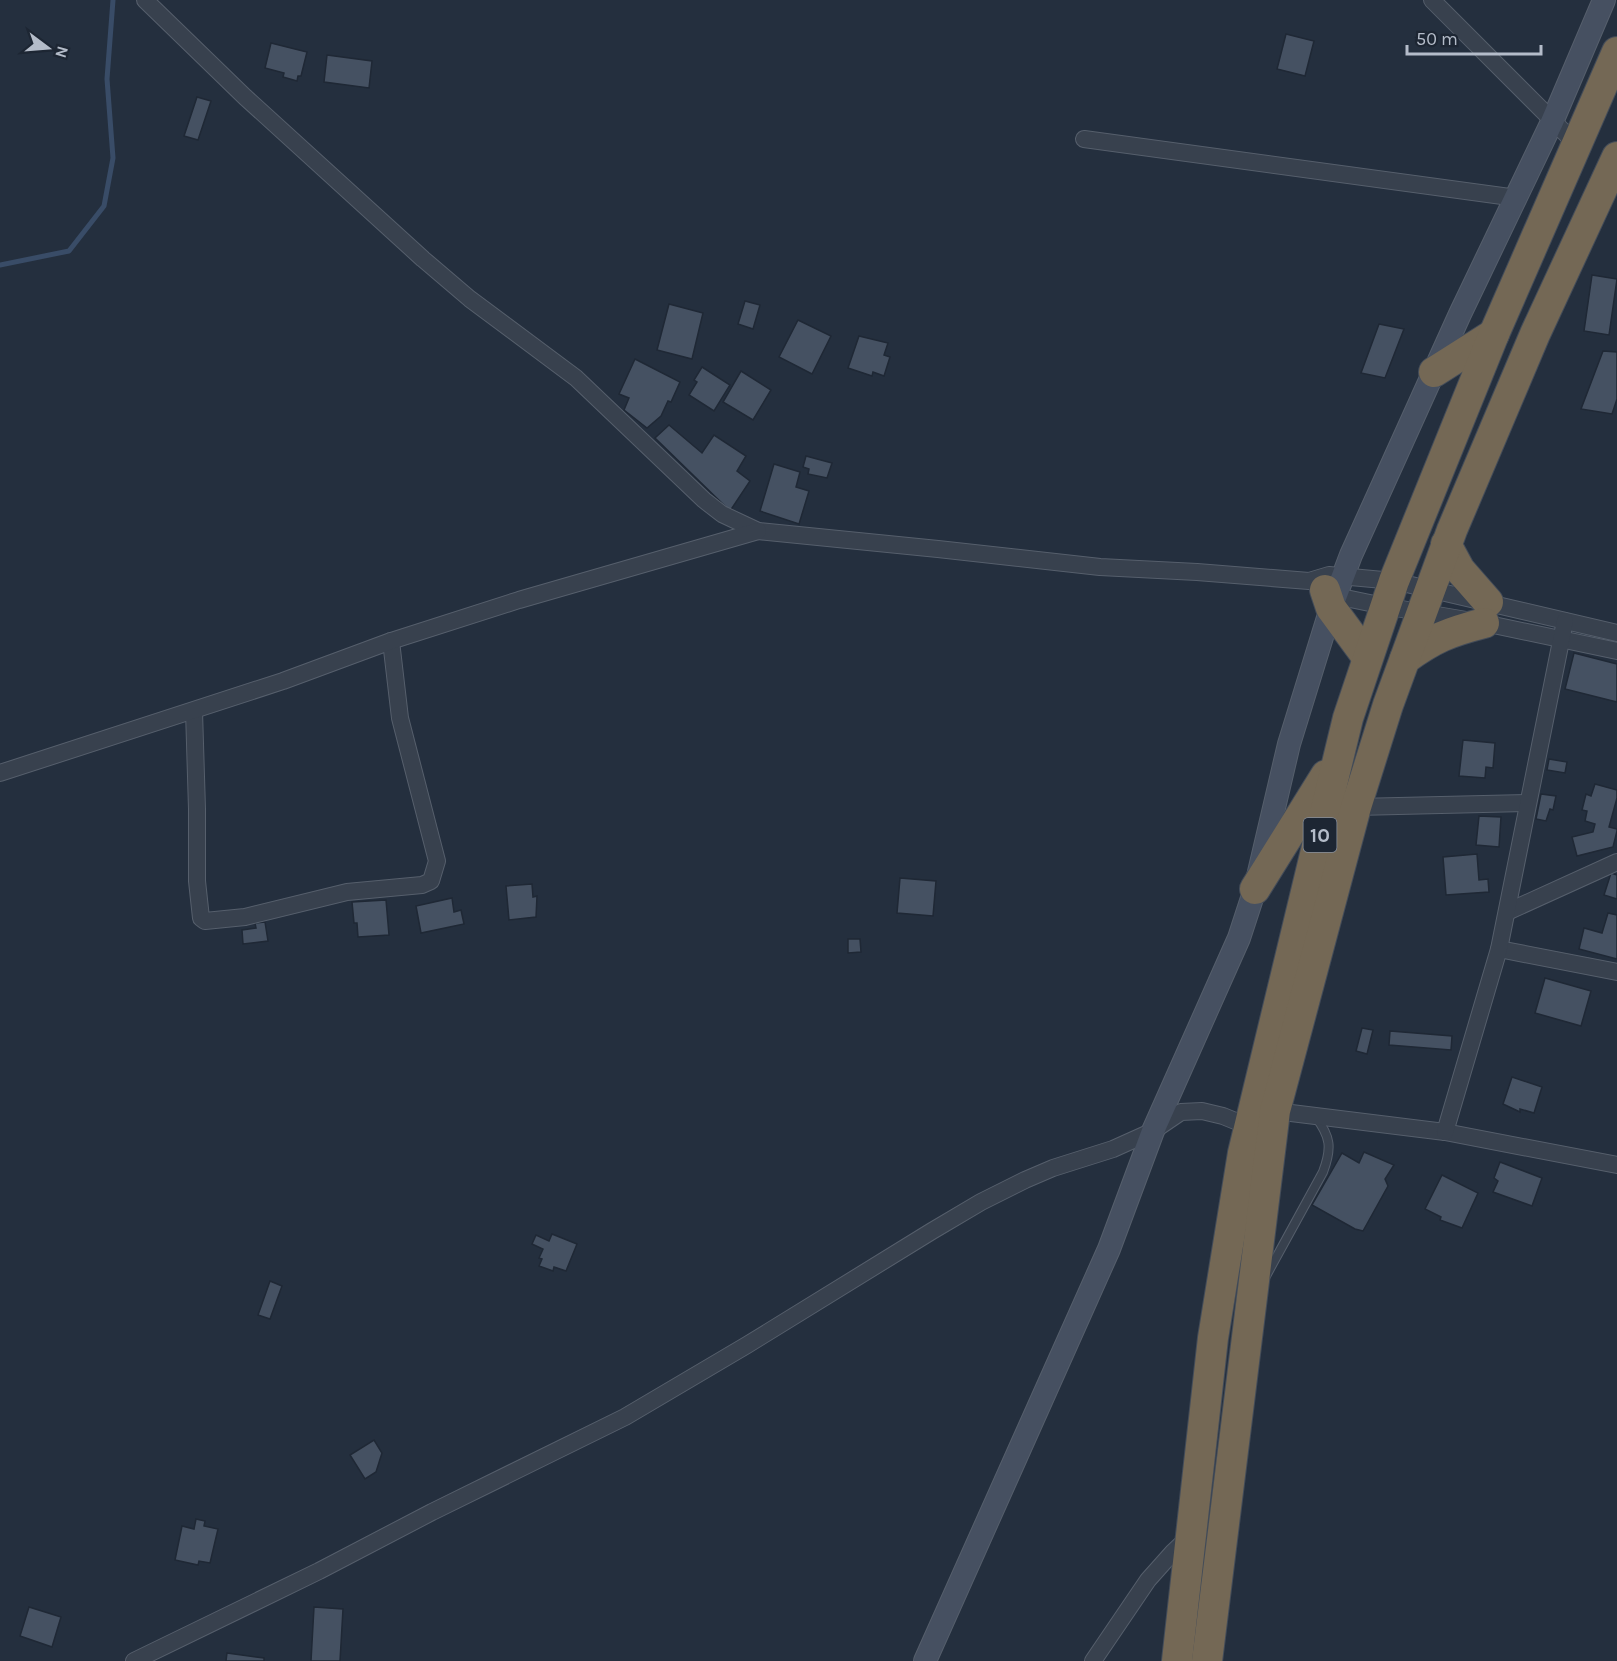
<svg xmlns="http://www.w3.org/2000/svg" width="1617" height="1661" font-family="Karla,sans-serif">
<rect width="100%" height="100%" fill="#242f3e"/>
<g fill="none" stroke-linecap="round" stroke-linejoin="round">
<path stroke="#394c67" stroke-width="5" d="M 0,265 L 69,251 L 104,206 L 113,158 L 107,79 L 113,0"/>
</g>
<g fill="#455162" stroke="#1f2835" stroke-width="1.5">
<path d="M 1286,34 L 1314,41 L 1305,76 L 1277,69 Z"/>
<path d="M 271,43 L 307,52 L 301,76 L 298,76 L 297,81 L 283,77 L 284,73 L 265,68 Z"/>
<path d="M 327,55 L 372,61 L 369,88 L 324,82 Z"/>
<path d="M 197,97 L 211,101 L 198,140 L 184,136 Z"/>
<path d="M 1592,275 L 1617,279 L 1609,335 L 1584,331 Z"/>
<path d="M 745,301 L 760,305 L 753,329 L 738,324 Z"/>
<path d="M 669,304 L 703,313 L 692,359 L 657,350 Z"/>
<path d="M 798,320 L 831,336 L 812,374 L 779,357 Z"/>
<path d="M 1379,324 L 1404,329 L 1385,378 L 1361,373 Z"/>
<path d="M 859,336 L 888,343 L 884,355 L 890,357 L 884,376 L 873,372 L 872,376 L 848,368 Z"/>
<path d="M 1603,351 L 1617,352 L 1617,399 L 1612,414 L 1581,409 Z"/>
<path d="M 635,359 L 680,382 L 671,402 L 668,401 L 661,416 L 647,428 L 624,410 L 629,398 L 619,394 Z"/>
<path d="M 702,367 L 730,385 L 714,411 L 689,395 L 697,382 L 694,380 Z"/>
<path d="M 741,371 L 771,390 L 753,420 L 723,402 Z"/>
<path d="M 669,425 L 702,453 L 714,435 L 746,456 L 737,471 L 750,481 L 730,511 L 655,438 Z"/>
<path d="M 806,456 L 832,463 L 827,478 L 808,474 L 809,469 L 803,467 Z"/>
<path d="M 774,464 L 800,472 L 796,487 L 809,491 L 799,524 L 760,511 Z"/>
<path d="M 1574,653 L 1617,664 L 1617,702 L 1565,689 Z"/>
<path d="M 1463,740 L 1495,743 L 1493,768 L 1486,767 L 1485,778 L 1459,776 Z"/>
<path d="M 1549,759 L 1567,762 L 1565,773 L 1547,770 Z"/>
<path d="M 1595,784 L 1617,790 L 1617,798 L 1609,827 L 1617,829 L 1617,831 L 1613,847 L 1577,856 L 1572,837 L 1593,832 L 1595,824 L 1585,821 L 1587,811 L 1582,810 L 1586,794 L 1591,796 Z"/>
<path d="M 1541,794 L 1556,796 L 1553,810 L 1550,809 L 1546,821 L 1536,819 Z"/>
<path d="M 1479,816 L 1501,817 L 1499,847 L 1476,845 Z"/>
<path d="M 1477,854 L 1479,880 L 1488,879 L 1489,892 L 1446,895 L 1443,857 Z"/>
<path d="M 1611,873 L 1617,875 L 1617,899 L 1604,895 Z"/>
<path d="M 900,878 L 936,881 L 933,916 L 897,913 Z"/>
<path d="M 532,884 L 533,897 L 537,896 L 536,917 L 509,920 L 506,886 Z"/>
<path d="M 452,898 L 454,912 L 461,910 L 464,924 L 421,933 L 416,906 Z"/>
<path d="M 386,900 L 389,935 L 358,937 L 357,923 L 354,923 L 352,902 Z"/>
<path d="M 1608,913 L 1617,915 L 1617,959 L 1579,949 L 1584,928 L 1602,933 Z"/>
<path d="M 265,922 L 268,941 L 243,944 L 242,930 L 256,928 L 255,923 Z"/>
<path d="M 848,939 L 860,939 L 861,952 L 848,953 Z"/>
<path d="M 1545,978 L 1591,991 L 1581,1026 L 1535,1013 Z"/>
<path d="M 1362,1028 L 1373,1030 L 1367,1054 L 1356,1051 Z"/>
<path d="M 1390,1031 L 1452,1036 L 1451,1050 L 1389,1045 Z"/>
<path d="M 1512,1077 L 1542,1087 L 1534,1113 L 1520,1109 L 1520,1112 L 1503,1104 Z"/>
<path d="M 1364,1152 L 1394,1165 L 1385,1179 L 1388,1186 L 1363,1231 L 1355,1229 L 1312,1205 L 1342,1153 L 1359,1163 Z"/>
<path d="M 1500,1162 L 1542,1178 L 1532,1206 L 1493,1192 L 1498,1181 L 1494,1178 Z"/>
<path d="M 1442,1175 L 1478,1193 L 1462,1228 L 1440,1220 L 1441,1217 L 1425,1209 Z"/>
<path d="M 552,1234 L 577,1244 L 566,1271 L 554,1267 L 553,1271 L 539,1266 L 542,1259 L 539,1258 L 543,1249 L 532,1244 L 536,1235 L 549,1241 Z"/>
<path d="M 270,1281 L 282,1286 L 270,1319 L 258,1315 Z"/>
<path d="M 374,1440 L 382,1453 L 376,1472 L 365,1479 L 350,1455 Z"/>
<path d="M 196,1519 L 205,1521 L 204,1526 L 218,1529 L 210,1563 L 199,1561 L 198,1565 L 175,1560 L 182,1526 L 194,1529 Z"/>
<path d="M 29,1607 L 61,1617 L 52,1647 L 20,1636 Z"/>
<path d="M 314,1607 L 343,1609 L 340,1661 L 311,1661 Z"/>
<path d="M 227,1653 L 264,1658 L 264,1661 L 226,1661 Z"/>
</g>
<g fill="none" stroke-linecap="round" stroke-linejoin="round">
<g stroke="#565f6c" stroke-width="10">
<path id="lane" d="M 1266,1276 L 1323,1172 C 1332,1148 1331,1137 1315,1116"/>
</g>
<g stroke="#565f6c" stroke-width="18">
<g id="street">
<path d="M 145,0 L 245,97 L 423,259 L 470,299 L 576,378 L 704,500 L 722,514 L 758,531 L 938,549 L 1100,567 L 1197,572 L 1309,581 L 1329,575 L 1394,581 L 1617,633"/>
<path d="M 1432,0 L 1577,145"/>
<path d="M 1084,139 L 1517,198"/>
<path d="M 1327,591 L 1336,596 L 1384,606 L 1484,623 L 1617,651"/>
<path d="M 194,711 L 197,809 L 197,881 L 201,918 L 205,921 L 245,917 L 347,892 L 422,885 L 431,881 L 437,861 L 400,718 L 391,641"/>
<path d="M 0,773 L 283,681 L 391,641 L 519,600 L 758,531"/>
<path d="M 1356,807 L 1527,803"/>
<path d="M 1507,912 L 1617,862"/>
<path d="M 1499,949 L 1617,972"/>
<path d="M 1275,1111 L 1445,1132 L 1617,1165"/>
<path d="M 1445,1132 L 1499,949 L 1565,621"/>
<path d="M 134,1661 L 319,1571 L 432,1512 L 625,1417 L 747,1345 L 932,1231 L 981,1202 L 1025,1180 L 1053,1168 L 1113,1149 L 1153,1131 L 1181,1112 L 1202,1111 L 1223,1116 L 1250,1127"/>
<path d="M 1093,1661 L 1148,1580 L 1173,1552 L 1190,1536"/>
</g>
</g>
<g stroke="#565f6c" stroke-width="24">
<path id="secondary" d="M 925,1661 L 1109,1249 L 1153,1131 L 1239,938 L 1255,889 L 1289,744 L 1331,608 L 1351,555 L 1460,314 L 1552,122 L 1604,0"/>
</g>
<g stroke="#434c59" stroke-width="32">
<g id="highway">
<path d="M 1434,372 L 1494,334"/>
<path d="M 1446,544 L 1460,570 L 1488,602"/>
<path d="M 1325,590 L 1331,608 L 1367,657"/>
<path d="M 1405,659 C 1434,638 1449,632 1484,623"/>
<path d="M 1255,889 L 1326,775"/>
<path d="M 1177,1661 L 1213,1338 L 1243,1153 L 1348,718 L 1394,581 L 1494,334 L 1617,52"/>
<path d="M 1207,1661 L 1275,1111 L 1356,807 L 1388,705 L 1452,530 L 1535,334 L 1617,157"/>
</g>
</g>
<use href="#lane" stroke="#38414e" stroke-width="8"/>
<use href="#street" stroke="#38414e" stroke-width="16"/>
<use href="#secondary" stroke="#465061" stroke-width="22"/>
<use href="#highway" stroke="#746855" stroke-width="30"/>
</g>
<g text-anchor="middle" stroke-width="5" stroke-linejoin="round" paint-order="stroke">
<rect fill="#1d2633" stroke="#878f9c" stroke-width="1.5" x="1303.5" y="818" width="33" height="34" rx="4.5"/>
<g font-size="20" font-weight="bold" fill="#b4bcc9">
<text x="1320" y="842">10</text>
</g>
</g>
<g transform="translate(48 48) rotate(106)" stroke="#1d2633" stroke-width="4.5" paint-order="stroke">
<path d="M0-4.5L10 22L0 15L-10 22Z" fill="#b4bcc9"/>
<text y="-9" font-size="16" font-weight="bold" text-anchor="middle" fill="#b4bcc9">N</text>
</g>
<path d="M1407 45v9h134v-9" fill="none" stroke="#b4bcc9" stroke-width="3"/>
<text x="1416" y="45" font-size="18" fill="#b4bcc9" stroke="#1d2633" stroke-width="4.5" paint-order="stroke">50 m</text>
</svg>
